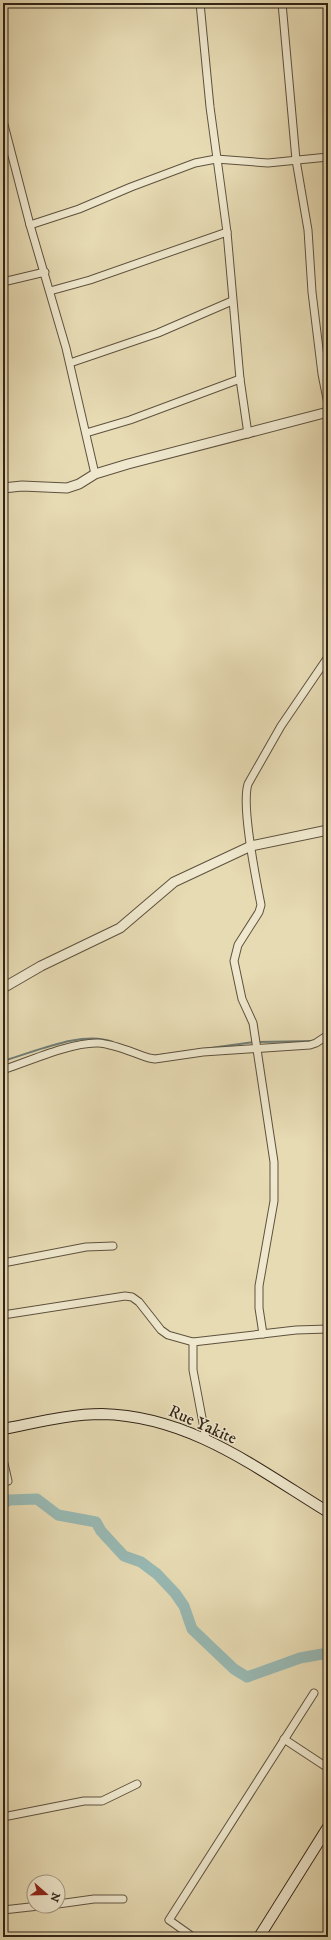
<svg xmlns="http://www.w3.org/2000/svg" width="331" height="1940" font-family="'IM FELL DW Pica',serif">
<rect width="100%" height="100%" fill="#e7dbb4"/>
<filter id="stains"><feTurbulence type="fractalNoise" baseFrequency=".005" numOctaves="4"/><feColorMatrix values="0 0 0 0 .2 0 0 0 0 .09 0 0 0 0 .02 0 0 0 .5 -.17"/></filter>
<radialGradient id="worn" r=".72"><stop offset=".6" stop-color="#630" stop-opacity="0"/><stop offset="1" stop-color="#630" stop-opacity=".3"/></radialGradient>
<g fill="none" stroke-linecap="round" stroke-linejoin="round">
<g stroke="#6f7d75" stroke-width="2">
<path d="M 258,1042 L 314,1041"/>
<path d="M 153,1056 L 254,1042"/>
<path d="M 3,1061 C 35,1052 81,1030 113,1042"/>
</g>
<path stroke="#98b9b4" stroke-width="11" d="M 3,1504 L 9,1500 L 37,1499 L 58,1515 L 96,1522 L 101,1531 L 124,1556 L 141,1562 L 157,1574 L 175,1593 L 184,1606 L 192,1629 L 234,1669 L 247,1677 L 300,1658 L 328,1653"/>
<g stroke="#5e523e" stroke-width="9">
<g id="minor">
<path d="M 200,3 L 210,107 L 227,232 L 240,379 L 248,434"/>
<path d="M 282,3 L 296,160 L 308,230 L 312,292 L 322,374 L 328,404"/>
<path d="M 3,121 L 30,225 L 66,348 L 95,474"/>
<path d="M 30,225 L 79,209 L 131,187 L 195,163 L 216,159 L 268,163 L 328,157"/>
<path d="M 3,282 L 45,272"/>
<path d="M 50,291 L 90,280 L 227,232"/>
<path d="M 70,363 L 158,333 L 232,301"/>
<path d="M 86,433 L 130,420 L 240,379"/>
<path d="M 3,1070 C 29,1061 72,1042 98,1043 C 115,1044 133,1053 149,1058 L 155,1059 L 203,1052 L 310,1045 L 316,1043 L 328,1035"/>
<path d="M 3,1263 L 86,1247 L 113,1246"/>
<path d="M 3,1315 L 125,1296 L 132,1297 L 139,1302 L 161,1330 L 168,1335 L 193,1342 L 296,1330 L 328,1329"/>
<path d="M 263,1334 L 259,1308 L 259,1286 L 274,1201 L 274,1162 L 253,1023 L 242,999 L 234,961 L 238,945 L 259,912 L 261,905 C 256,879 241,806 248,784 L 281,726 L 328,657"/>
<path d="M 193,1342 L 193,1370 L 206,1439"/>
<path d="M 3,1459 L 8,1481"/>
<path d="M 284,1739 L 328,1768"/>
<path d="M 3,1817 L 84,1801 L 102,1801 L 137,1784"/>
<path d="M 58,1904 L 94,1899 L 123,1899"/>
<path d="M 3,1910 L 39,1906"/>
<path d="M 193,1937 L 169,1920 L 314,1693"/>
</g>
</g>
<g stroke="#5e523e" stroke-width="11">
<g id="tertiary">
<path d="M 3,488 L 22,486 L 67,488 L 79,484 L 95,474 L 128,464 L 328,412"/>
<path d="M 3,988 L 41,966 L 120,928 L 174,882 L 251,846 L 328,830"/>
</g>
</g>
<g stroke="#312416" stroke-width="12">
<g id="secondary">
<path d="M 3,1429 C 35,1423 69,1414 102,1414 C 190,1416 256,1468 328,1512"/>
<path d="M 259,1937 L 328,1827"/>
</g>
</g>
<use href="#minor" stroke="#efe8ce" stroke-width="7"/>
<use href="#tertiary" stroke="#efe8ce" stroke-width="9"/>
<use href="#secondary" stroke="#efe8ce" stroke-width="10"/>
</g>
<g text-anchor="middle" stroke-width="3" stroke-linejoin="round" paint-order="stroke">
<g font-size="17" fill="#312416" stroke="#efe8ce">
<text transform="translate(203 1424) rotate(24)" y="6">Rue Yakite</text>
</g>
</g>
<rect width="331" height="1940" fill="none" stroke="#e7dbb4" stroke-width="16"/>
<rect x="4" y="4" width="323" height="1932" fill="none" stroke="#312416" stroke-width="2"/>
<rect x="8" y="8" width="315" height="1924" fill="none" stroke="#312416"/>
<g transform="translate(46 1894) rotate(110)"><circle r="19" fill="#efe8ce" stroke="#a39a84"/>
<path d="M0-3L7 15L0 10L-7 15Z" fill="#8f2418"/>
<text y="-6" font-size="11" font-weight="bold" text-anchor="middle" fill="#312416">N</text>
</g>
<rect width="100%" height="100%" filter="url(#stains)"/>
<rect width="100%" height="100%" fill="url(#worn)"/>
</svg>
